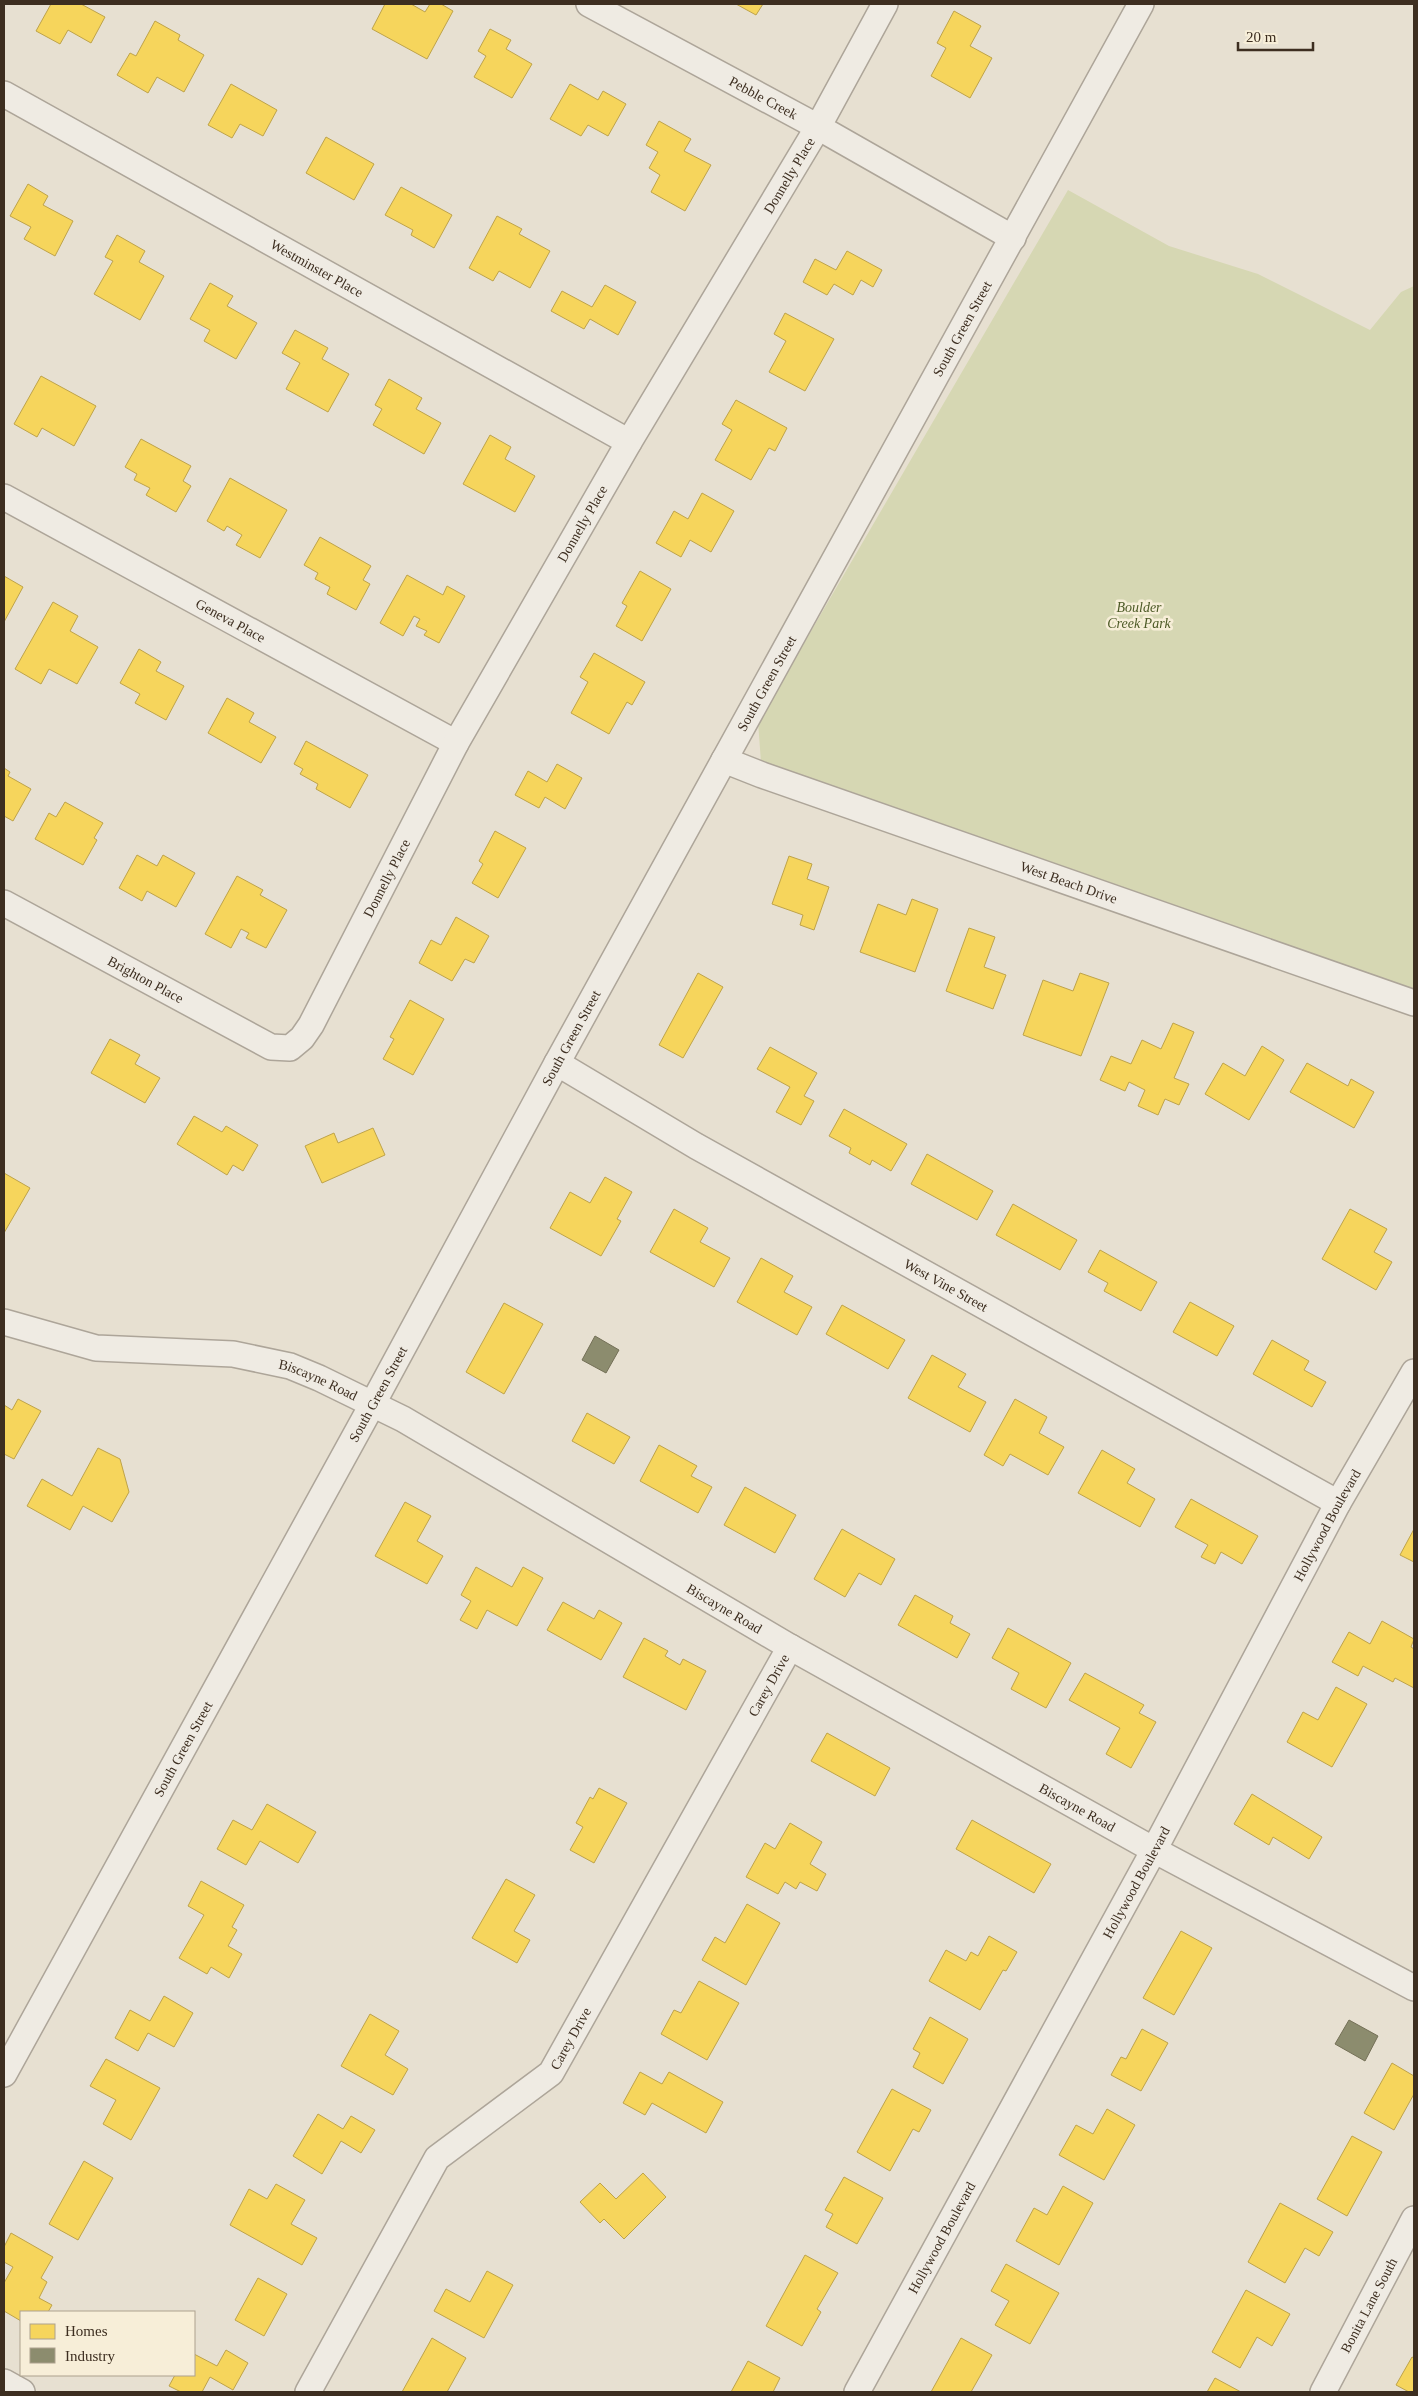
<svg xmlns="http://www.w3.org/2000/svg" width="1418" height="2396" font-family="'Times New Roman',serif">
<rect width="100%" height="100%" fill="#e7e0d1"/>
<path fill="#d6d7b3" d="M 1068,190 L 1169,246 L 1258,274 L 1370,330 L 1401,292 L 1414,286 L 1414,1003 L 762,775 L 758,722 Z"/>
<g fill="#f6d55c" stroke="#bea34a">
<path d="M 51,4 L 81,4 L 105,17 L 91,43 L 68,30 L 60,44 L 36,31 Z"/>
<path d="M 385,4 L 411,4 L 425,12 L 430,4 L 441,4 L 453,11 L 427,59 L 372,29 Z"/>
<path d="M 736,4 L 763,4 L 756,15 Z"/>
<path d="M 954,11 L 981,26 L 970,46 L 992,58 L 970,98 L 931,76 L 946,48 L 937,43 Z"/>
<path d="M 155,21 L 180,35 L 178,40 L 204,55 L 184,92 L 157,77 L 148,93 L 117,75 L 130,53 L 136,56 Z"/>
<path d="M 490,29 L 511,40 L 506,49 L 532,64 L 512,98 L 474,77 L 486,56 L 478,51 Z"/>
<path d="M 231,84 L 277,110 L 263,136 L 240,124 L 232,138 L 208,125 Z"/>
<path d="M 570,84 L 598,100 L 603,91 L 626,104 L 608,136 L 588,125 L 581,136 L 550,119 Z"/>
<path d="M 659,121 L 691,139 L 684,151 L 711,165 L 685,211 L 651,192 L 660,175 L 649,168 L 658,152 L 646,145 Z"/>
<path d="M 326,137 L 374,164 L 354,200 L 306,173 Z"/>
<path d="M 28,184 L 48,196 L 43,205 L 73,221 L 55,256 L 24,239 L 31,227 L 10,216 Z"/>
<path d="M 401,187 L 452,215 L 434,248 L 411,235 L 413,230 L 385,215 Z"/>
<path d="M 497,216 L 522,229 L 519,234 L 550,251 L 530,288 L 499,271 L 493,281 L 469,268 Z"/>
<path d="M 117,235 L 145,251 L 139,262 L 164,276 L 140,320 L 94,294 L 113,261 L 105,257 Z"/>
<path d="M 847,251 L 882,270 L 873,287 L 861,280 L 853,295 L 834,284 L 827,295 L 803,282 L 815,259 L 836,270 Z"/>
<path d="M 210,283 L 233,296 L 227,306 L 257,323 L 236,359 L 204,341 L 210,330 L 190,319 Z"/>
<path d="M 605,285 L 636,302 L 618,335 L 590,319 L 584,329 L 551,311 L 562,291 L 592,307 Z"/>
<path d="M 785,313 L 834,339 L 805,391 L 769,372 L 786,341 L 774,334 Z"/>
<path d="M 295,330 L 328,348 L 322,359 L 349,374 L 328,412 L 286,389 L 300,363 L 282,353 Z"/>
<path d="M 41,376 L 96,406 L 74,446 L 42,428 L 37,437 L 14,424 Z"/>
<path d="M 389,379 L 422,398 L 416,409 L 441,423 L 424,454 L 373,425 L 382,409 L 375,405 Z"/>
<path d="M 736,400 L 787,428 L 775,451 L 769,448 L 751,480 L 715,460 L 732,430 L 722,424 Z"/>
<path d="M 490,435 L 511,447 L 505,459 L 535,476 L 515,512 L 463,484 Z"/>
<path d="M 141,439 L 191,466 L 183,481 L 191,486 L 176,512 L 146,495 L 150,488 L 134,480 L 137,474 L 125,467 Z"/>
<path d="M 230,478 L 287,510 L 260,558 L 236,545 L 242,535 L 227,526 L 224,531 L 207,521 Z"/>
<path d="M 702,493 L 734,511 L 711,552 L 690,540 L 681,557 L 656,543 L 674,511 L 688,519 Z"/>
<path d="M 320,537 L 371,566 L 363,580 L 370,584 L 356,610 L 327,594 L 330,587 L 315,579 L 318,573 L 304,565 Z"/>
<path d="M 640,571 L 671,589 L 642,641 L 616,626 L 627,606 L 622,603 Z"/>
<path d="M 407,575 L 443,595 L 447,586 L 465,596 L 439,643 L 424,635 L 427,631 L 416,626 L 420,619 L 414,616 L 403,636 L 380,623 Z"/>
<path d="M 4,576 L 23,587 L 4,622 Z"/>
<path d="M 53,602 L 78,616 L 70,631 L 98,647 L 77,684 L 49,669 L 41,684 L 15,669 Z"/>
<path d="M 139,649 L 161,662 L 156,671 L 184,686 L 166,720 L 135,703 L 140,694 L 120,683 Z"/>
<path d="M 594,653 L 645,682 L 632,705 L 627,702 L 609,734 L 571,713 L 588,682 L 580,677 Z"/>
<path d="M 227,698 L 254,713 L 249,722 L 276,737 L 261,763 L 208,733 Z"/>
<path d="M 306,741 L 368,775 L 350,808 L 316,789 L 318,784 L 300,774 L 303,769 L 294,764 Z"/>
<path d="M 557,764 L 582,778 L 565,809 L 545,797 L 539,808 L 515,795 L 528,771 L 547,782 Z"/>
<path d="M 4,768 L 10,772 L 8,776 L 31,789 L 13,821 L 4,816 Z"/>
<path d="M 65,802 L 103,823 L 94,838 L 97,840 L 83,865 L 35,839 L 49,813 L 56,817 Z"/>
<path d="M 495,831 L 526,848 L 498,898 L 472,883 L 483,864 L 479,861 Z"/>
<path d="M 137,855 L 157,866 L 163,855 L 195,873 L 176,907 L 147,891 L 142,901 L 119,888 Z"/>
<path d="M 789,856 L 812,864 L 807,879 L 829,887 L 814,930 L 800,925 L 803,915 L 772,904 Z"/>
<path d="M 237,876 L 263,890 L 260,895 L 287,910 L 266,948 L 246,938 L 249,933 L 241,929 L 231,948 L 205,934 Z"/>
<path d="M 912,899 L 938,909 L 915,972 L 860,952 L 878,904 L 906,915 Z"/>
<path d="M 456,917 L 489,936 L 474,963 L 465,959 L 452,981 L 419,963 L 431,940 L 441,945 Z"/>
<path d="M 969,928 L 995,937 L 984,967 L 1006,975 L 993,1009 L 946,991 Z"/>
<path d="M 698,973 L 723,987 L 683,1058 L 659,1045 Z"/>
<path d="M 1080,973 L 1109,983 L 1081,1056 L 1023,1035 L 1043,980 L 1073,991 Z"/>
<path d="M 410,1000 L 444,1019 L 413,1075 L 383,1059 L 394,1039 L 390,1037 Z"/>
<path d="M 1173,1023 L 1194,1032 L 1174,1078 L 1189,1084 L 1179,1105 L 1165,1099 L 1158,1115 L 1138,1106 L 1145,1090 L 1129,1082 L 1125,1091 L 1100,1080 L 1111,1056 L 1131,1064 L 1142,1040 L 1161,1049 Z"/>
<path d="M 110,1039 L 140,1055 L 135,1064 L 160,1078 L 145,1103 L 91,1073 Z"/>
<path d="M 1262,1046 L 1284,1060 L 1249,1120 L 1205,1094 L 1223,1063 L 1245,1076 Z"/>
<path d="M 770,1047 L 817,1073 L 804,1096 L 814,1101 L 801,1125 L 776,1112 L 790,1087 L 757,1069 Z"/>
<path d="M 1307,1063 L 1348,1086 L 1351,1079 L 1374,1092 L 1354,1128 L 1290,1092 Z"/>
<path d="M 844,1109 L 907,1144 L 891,1171 L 872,1160 L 870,1165 L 849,1153 L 851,1148 L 829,1136 Z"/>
<path d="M 194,1116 L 222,1132 L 226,1126 L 258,1145 L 243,1171 L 233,1165 L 227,1175 L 177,1144 Z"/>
<path d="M 373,1128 L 385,1155 L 322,1183 L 305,1146 L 334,1133 L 338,1143 Z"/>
<path d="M 927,1154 L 993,1191 L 977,1220 L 911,1184 Z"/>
<path d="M 4,1173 L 30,1188 L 4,1233 Z"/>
<path d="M 605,1177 L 632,1192 L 617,1219 L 621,1221 L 601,1256 L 550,1228 L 570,1192 L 590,1203 Z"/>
<path d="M 1013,1204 L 1077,1240 L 1060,1270 L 996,1235 Z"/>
<path d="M 674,1209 L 708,1228 L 700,1242 L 730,1258 L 714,1287 L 650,1252 Z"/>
<path d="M 1350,1209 L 1387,1229 L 1374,1252 L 1392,1262 L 1376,1290 L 1322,1259 Z"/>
<path d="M 1100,1250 L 1157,1282 L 1141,1311 L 1104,1291 L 1108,1283 L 1088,1272 Z"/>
<path d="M 761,1258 L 793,1276 L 784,1292 L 812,1307 L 797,1335 L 737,1302 Z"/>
<path d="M 1190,1302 L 1234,1326 L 1217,1356 L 1173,1332 Z"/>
<path d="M 504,1303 L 543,1324 L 504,1394 L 466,1372 Z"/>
<path d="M 842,1305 L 905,1340 L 888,1369 L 826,1334 Z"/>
<path d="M 1272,1340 L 1309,1361 L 1304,1370 L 1326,1382 L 1312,1407 L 1253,1374 Z"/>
<path d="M 932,1355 L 966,1374 L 958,1387 L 986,1402 L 970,1432 L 908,1398 Z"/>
<path d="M 18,1399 L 41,1411 L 14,1459 L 4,1454 L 4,1405 L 12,1410 Z"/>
<path d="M 1015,1399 L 1047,1417 L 1039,1433 L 1064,1447 L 1048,1475 L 1010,1454 L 1003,1466 L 984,1455 Z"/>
<path d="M 587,1413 L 630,1437 L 614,1464 L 572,1441 Z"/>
<path d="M 659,1445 L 697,1466 L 691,1476 L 712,1487 L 698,1513 L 640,1481 Z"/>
<path d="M 98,1448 L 120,1459 L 129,1492 L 112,1522 L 83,1506 L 70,1530 L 27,1506 L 42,1479 L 72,1496 Z"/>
<path d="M 1102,1450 L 1135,1469 L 1127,1483 L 1155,1499 L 1140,1527 L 1078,1493 Z"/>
<path d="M 745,1487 L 796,1515 L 775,1553 L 724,1525 Z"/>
<path d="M 1191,1499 L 1258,1536 L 1242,1564 L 1221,1552 L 1215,1564 L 1201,1557 L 1208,1545 L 1175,1527 Z"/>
<path d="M 405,1502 L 431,1516 L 417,1541 L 443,1556 L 427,1584 L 375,1556 Z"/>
<path d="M 842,1529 L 895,1559 L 881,1585 L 859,1573 L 845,1597 L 814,1579 Z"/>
<path d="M 1414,1529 L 1414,1562 L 1400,1555 Z"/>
<path d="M 476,1567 L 512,1587 L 523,1567 L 543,1578 L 517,1626 L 487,1610 L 477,1629 L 460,1620 L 471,1601 L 461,1595 Z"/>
<path d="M 915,1595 L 953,1616 L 950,1623 L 970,1634 L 957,1658 L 898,1625 Z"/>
<path d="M 563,1602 L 594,1619 L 599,1610 L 622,1623 L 601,1660 L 547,1630 Z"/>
<path d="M 1382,1621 L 1414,1639 L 1411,1647 L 1414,1649 L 1414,1688 L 1395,1678 L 1393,1682 L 1363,1666 L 1358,1676 L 1332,1662 L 1349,1632 L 1370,1644 Z"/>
<path d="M 1008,1628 L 1071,1663 L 1046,1708 L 1011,1689 L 1019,1673 L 992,1658 Z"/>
<path d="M 644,1638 L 668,1651 L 665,1656 L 680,1665 L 683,1659 L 706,1671 L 686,1710 L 623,1677 Z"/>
<path d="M 1085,1673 L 1144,1705 L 1139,1713 L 1156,1722 L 1131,1768 L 1106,1754 L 1120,1728 L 1069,1700 Z"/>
<path d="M 1336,1687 L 1367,1704 L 1332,1767 L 1287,1742 L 1303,1712 L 1318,1720 Z"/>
<path d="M 827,1733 L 890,1768 L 875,1796 L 811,1761 Z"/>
<path d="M 599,1788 L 627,1803 L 594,1863 L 570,1850 L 583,1827 L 576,1823 L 590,1797 L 593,1799 Z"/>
<path d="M 1252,1794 L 1322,1837 L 1309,1859 L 1273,1837 L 1269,1845 L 1234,1824 Z"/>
<path d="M 267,1804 L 316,1832 L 298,1863 L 260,1841 L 246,1865 L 217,1849 L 233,1820 L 252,1830 Z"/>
<path d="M 972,1820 L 1051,1864 L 1034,1893 L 956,1849 Z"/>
<path d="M 790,1823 L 822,1842 L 810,1864 L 826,1874 L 817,1891 L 800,1882 L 796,1889 L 785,1882 L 778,1894 L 746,1877 L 765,1843 L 775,1849 Z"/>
<path d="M 506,1879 L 535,1895 L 514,1931 L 530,1940 L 517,1963 L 472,1938 Z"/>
<path d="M 201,1881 L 244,1905 L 232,1927 L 237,1930 L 228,1946 L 242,1954 L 229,1978 L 211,1967 L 207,1974 L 179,1958 L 204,1915 L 188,1906 Z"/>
<path d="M 747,1904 L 780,1923 L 746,1985 L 702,1960 L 715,1937 L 725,1943 Z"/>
<path d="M 1181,1931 L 1212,1948 L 1174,2015 L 1143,1998 Z"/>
<path d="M 989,1936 L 1017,1952 L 1006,1971 L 1003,1970 L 980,2010 L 929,1981 L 946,1950 L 966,1961 L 971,1952 L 978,1956 Z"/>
<path d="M 699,1981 L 739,2003 L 707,2060 L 661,2034 L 674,2010 L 681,2013 Z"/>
<path d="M 164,1996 L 193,2013 L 174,2047 L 148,2033 L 138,2051 L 115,2038 L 130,2010 L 150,2021 Z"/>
<path d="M 370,2014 L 399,2031 L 385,2055 L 408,2069 L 393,2095 L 341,2066 Z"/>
<path d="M 930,2017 L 968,2039 L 943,2084 L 913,2067 L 920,2053 L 913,2049 Z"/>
<path d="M 1142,2029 L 1168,2043 L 1141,2091 L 1111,2075 L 1121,2057 L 1126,2059 Z"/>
<path d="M 106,2059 L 160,2088 L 131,2140 L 103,2124 L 116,2100 L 90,2086 Z"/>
<path d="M 1392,2063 L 1414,2076 L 1414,2094 L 1394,2130 L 1364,2113 Z"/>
<path d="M 640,2072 L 662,2084 L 669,2072 L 723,2102 L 706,2133 L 652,2103 L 645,2115 L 623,2103 Z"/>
<path d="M 892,2089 L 931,2110 L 919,2132 L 913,2129 L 890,2171 L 857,2152 Z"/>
<path d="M 1107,2109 L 1135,2125 L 1104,2180 L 1059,2155 L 1076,2125 L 1093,2134 Z"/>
<path d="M 318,2114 L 343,2129 L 351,2116 L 375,2130 L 361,2153 L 341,2141 L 322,2174 L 293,2156 Z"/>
<path d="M 1352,2136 L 1382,2152 L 1347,2216 L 1317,2199 Z"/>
<path d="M 84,2161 L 113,2178 L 78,2240 L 49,2224 Z"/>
<path d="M 643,2173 L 666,2197 L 624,2239 L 604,2219 L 600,2223 L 580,2202 L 600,2183 L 616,2199 Z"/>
<path d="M 844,2177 L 883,2198 L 857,2244 L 826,2227 L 833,2214 L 825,2210 Z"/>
<path d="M 276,2184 L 305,2200 L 291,2224 L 317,2238 L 302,2265 L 230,2225 L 249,2189 L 267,2199 Z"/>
<path d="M 1063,2186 L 1093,2203 L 1059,2265 L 1016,2241 L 1034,2208 L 1047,2215 Z"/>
<path d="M 1280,2203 L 1333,2232 L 1319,2256 L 1305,2248 L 1285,2283 L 1248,2262 Z"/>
<path d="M 11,2233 L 53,2257 L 41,2278 L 47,2282 L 39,2298 L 52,2305 L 48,2312 L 21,2312 L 21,2321 L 4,2311 L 4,2283 L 13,2267 L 4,2262 L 4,2247 Z"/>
<path d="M 805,2255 L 838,2273 L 817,2309 L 821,2312 L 802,2346 L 766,2326 Z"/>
<path d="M 1006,2264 L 1059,2293 L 1030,2344 L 995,2325 L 1009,2301 L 991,2291 Z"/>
<path d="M 487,2271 L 513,2285 L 484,2338 L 434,2311 L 446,2289 L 470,2302 Z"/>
<path d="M 258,2278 L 287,2294 L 264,2336 L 235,2320 Z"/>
<path d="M 1246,2290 L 1290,2314 L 1272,2346 L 1257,2337 L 1240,2368 L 1212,2352 Z"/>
<path d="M 432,2338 L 466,2358 L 447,2392 L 402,2392 Z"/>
<path d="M 961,2338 L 992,2355 L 971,2392 L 931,2392 Z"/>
<path d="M 226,2350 L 248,2363 L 233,2390 L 210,2377 L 202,2392 L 181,2392 L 169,2386 L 175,2375 L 194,2375 L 194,2354 L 217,2366 Z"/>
<path d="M 1412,2357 L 1414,2358 L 1414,2392 L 1409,2392 L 1396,2385 Z"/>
<path d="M 748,2361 L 780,2378 L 773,2392 L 731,2392 Z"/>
<path d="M 1215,2378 L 1241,2392 L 1207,2392 Z"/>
</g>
<g fill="#8c8c6e" stroke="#747057">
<path d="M 595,1336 L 619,1350 L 606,1373 L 582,1360 Z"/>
<path d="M 1349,2020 L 1378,2036 L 1365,2061 L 1335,2044 Z"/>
</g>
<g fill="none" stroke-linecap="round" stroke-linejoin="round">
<g stroke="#ada599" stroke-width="28">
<g id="street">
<path id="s1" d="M 589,4 L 818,127 L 1013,238"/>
<path id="s2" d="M 4,94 L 629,442"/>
<path id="s3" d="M 4,497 L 456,743"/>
<path id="s4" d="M 724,760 L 762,775 L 1414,1003"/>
<path id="s5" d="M 4,903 L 271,1047 L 290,1048 L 302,1038 L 311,1025 L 456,743 L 629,442 L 818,127 L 885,4"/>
<path id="s6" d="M 557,1063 L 696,1146 L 1338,1503"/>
<path id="s7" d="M 4,1322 L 96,1348 L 233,1354 L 290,1366 L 319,1378 L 403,1419 L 790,1647 L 1154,1850 L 1414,1988"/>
<path id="s8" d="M 4,2074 L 372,1405 L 557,1063 L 1141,4"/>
<path d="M 4,2382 L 22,2392"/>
<path id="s9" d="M 308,2392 L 437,2158 L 551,2073 L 790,1647"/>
<path id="s10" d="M 857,2392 L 1154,1850 L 1338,1503 L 1414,1372"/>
<path id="s11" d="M 1323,2392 L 1414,2219"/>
</g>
</g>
<use href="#street" stroke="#efebe3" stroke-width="25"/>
</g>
<g text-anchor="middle" stroke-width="5" stroke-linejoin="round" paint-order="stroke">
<g font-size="14" fill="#3d2e20" stroke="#f7eed8">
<text dy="5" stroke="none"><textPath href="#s1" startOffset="198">Pebble Creek</textPath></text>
<text dy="5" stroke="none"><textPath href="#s5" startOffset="1329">Donnelly Place</textPath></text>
<text dy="5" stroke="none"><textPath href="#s2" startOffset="358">Westminster Place</textPath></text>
<text dy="5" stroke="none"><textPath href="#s8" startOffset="1991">South Green Street</textPath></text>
<text dy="5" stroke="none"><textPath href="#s5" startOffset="924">Donnelly Place</textPath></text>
<text dy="5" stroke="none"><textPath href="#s3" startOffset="258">Geneva Place</textPath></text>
<text dy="5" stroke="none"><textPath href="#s8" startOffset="1586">South Green Street</textPath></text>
<text dy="5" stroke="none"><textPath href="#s5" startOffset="519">Donnelly Place</textPath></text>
<text dy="5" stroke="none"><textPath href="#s4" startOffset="366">West Beach Drive</textPath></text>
<text dy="5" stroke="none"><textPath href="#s5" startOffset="161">Brighton Place</textPath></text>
<text dy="5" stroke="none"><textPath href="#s8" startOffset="1181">South Green Street</textPath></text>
<text dy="5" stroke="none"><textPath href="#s6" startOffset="448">West Vine Street</textPath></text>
<text dy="5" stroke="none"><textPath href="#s7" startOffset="322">Biscayne Road</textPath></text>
<text dy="5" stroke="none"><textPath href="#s8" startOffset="776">South Green Street</textPath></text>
<text dy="5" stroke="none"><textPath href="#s10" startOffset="986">Hollywood Boulevard</textPath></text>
<text dy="5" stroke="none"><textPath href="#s7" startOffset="789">Biscayne Road</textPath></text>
<text dy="5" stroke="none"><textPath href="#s9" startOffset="854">Carey Drive</textPath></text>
<text dy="5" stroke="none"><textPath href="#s8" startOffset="371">South Green Street</textPath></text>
<text dy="5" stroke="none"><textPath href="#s7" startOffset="1194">Biscayne Road</textPath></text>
<text dy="5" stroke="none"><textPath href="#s10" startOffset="581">Hollywood Boulevard</textPath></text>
<text dy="5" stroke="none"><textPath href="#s9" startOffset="449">Carey Drive</textPath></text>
<text dy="5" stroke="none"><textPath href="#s10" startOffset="176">Hollywood Boulevard</textPath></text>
<text dy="5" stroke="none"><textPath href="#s11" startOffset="98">Bonita Lane South</textPath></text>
</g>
<g font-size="14" font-style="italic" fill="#4d5a26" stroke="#f7eed8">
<text x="1139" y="612">Boulder<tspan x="1139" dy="16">Creek Park</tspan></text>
</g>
</g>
<rect width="1418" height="2396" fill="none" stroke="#3d2e20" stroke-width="10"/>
<rect x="20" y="2311" width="175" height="65" fill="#f7eed8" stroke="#ada18e"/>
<rect x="30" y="2324" width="25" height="15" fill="#f6d55c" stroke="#ada18e"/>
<text x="65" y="2336" font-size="15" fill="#3d2e20">Homes</text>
<rect x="30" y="2348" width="25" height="15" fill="#8c8c6e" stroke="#ada18e"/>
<text x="65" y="2361" font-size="15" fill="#3d2e20">Industry</text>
<path d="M1238 42v8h75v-8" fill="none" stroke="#3d2e20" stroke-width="2.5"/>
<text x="1246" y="42" font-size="15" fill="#3d2e20" stroke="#f7eed8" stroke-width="4" paint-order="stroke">20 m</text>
</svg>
